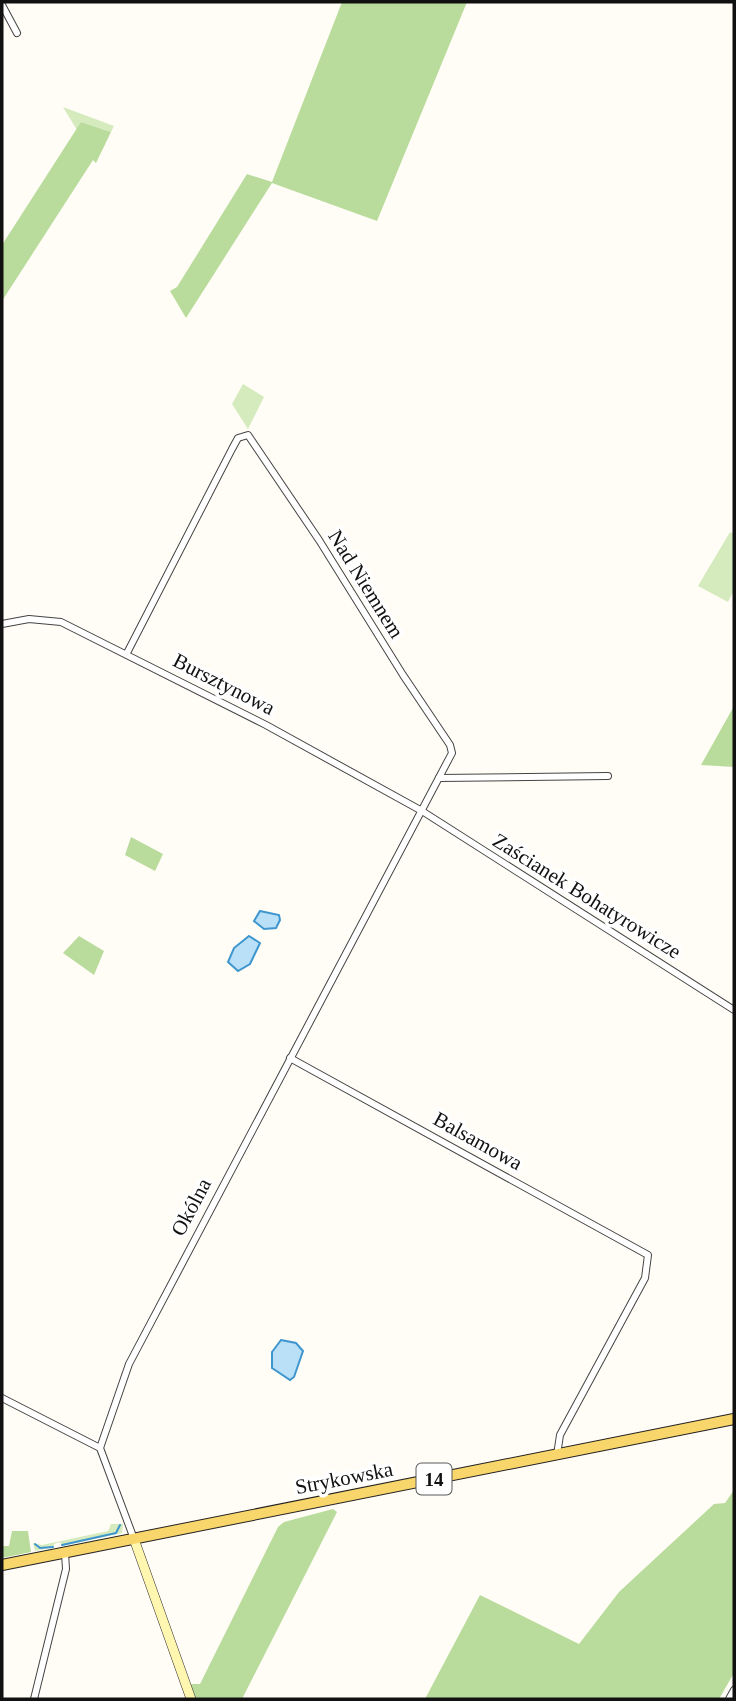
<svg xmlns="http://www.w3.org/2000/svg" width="736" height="1701" font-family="'Times New Roman',serif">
<rect width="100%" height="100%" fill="#fffdf5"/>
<g fill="#d5ebbd">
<path d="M 63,107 L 114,126 L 111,132 L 81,122 L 77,130 Z"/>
<path d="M 243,384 L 264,397 L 248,429 L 232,404 Z"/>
<path d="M 730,532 L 734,534 L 734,590 L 728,602 L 698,586 Z"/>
<path d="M 111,1524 L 123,1524 L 122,1533 L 62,1546 L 60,1542 L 54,1544 L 54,1547 L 35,1551 L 33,1543 L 42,1545 L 108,1531 Z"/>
</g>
<g fill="#b9dc9c">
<path d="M 342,2 L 467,2 L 377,221 L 272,183 L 186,318 L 170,291 L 177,287 L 247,174 L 272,182 Z"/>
<path d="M 81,122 L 111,132 L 96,163 L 93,160 L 2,301 L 2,245 Z"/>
<path d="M 734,706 L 734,767 L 701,765 Z"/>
<path d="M 131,837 L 163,854 L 155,871 L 125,855 Z"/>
<path d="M 79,936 L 104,951 L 94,975 L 63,953 Z"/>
<path d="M 734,1490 L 734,1673 L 719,1699 L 425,1699 L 480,1595 L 579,1644 L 619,1592 L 714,1504 L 725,1503 Z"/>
<path d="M 333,1509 L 337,1512 L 242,1699 L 196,1699 L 190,1684 L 200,1684 L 278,1527 L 284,1522 Z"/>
<path d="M 12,1531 L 28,1531 L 31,1552 L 2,1558 L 2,1546 L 9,1546 Z"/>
</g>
<g fill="#b9e0f7" stroke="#3f96cf" stroke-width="2">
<path d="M 260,911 L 279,915 L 280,920 L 276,928 L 264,929 L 254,921 Z"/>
<path d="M 249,936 L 260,943 L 250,964 L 238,971 L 228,962 L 234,948 Z"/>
<path d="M 281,1340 L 296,1343 L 303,1351 L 294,1377 L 290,1380 L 272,1368 L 272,1352 Z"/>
</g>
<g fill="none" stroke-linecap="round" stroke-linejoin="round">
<g stroke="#3f96cf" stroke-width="2">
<path d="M 35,1544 L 40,1548 L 53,1547"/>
<path d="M 62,1545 L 116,1533 L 120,1525"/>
</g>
<g stroke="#444" stroke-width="8">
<g id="street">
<path d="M 2,5 L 17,33"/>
<path d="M 2,624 L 29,619 L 61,622 L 266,725 L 422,811 L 734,1010"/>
<path d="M 127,653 L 232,449 L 238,438 L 248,435 L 319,540 L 403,675 L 450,745 L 452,753 L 129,1364 L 100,1448 L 134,1539"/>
<path d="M 439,778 L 608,776"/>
<path d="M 290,1058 L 648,1255 L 645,1278 L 560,1435 L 557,1455"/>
<path d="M 2,1398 L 100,1448"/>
<path d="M 34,1699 L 66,1569 L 65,1553"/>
<path d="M 729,1699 L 734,1690"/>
</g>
</g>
<g stroke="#333" stroke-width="10">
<path id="secondary" d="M 134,1539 L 191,1699"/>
</g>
<g stroke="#222" stroke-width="12">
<path id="primary" d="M 2,1565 L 734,1419"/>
</g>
<use href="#street" stroke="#fff" stroke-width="6"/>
<use href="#secondary" stroke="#fff6b0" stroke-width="9"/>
<use href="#primary" stroke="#f9d66b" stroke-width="10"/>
</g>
<g text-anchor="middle" stroke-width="7" stroke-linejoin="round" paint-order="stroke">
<rect fill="#fff" stroke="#585858" stroke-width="2" x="416.5" y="1463.5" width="35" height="31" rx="5"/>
<g font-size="19" font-weight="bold" fill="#111">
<text x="434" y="1486">14</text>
</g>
<g font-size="21" fill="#111" stroke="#fff">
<text transform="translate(366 584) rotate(58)" y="7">Nad Niemnem</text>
<text transform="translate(224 684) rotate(27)" y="7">Bursztynowa</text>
<text transform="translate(587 896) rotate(32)" y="7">Zaścianek Bohatyrowicze</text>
<text transform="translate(478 1141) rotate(29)" y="7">Balsamowa</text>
<text transform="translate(191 1207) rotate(-62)" y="7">Okólna</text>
<text transform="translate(344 1478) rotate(-11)" y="7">Strykowska</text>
</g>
</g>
<rect width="736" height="1701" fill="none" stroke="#111111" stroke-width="7"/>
</svg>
